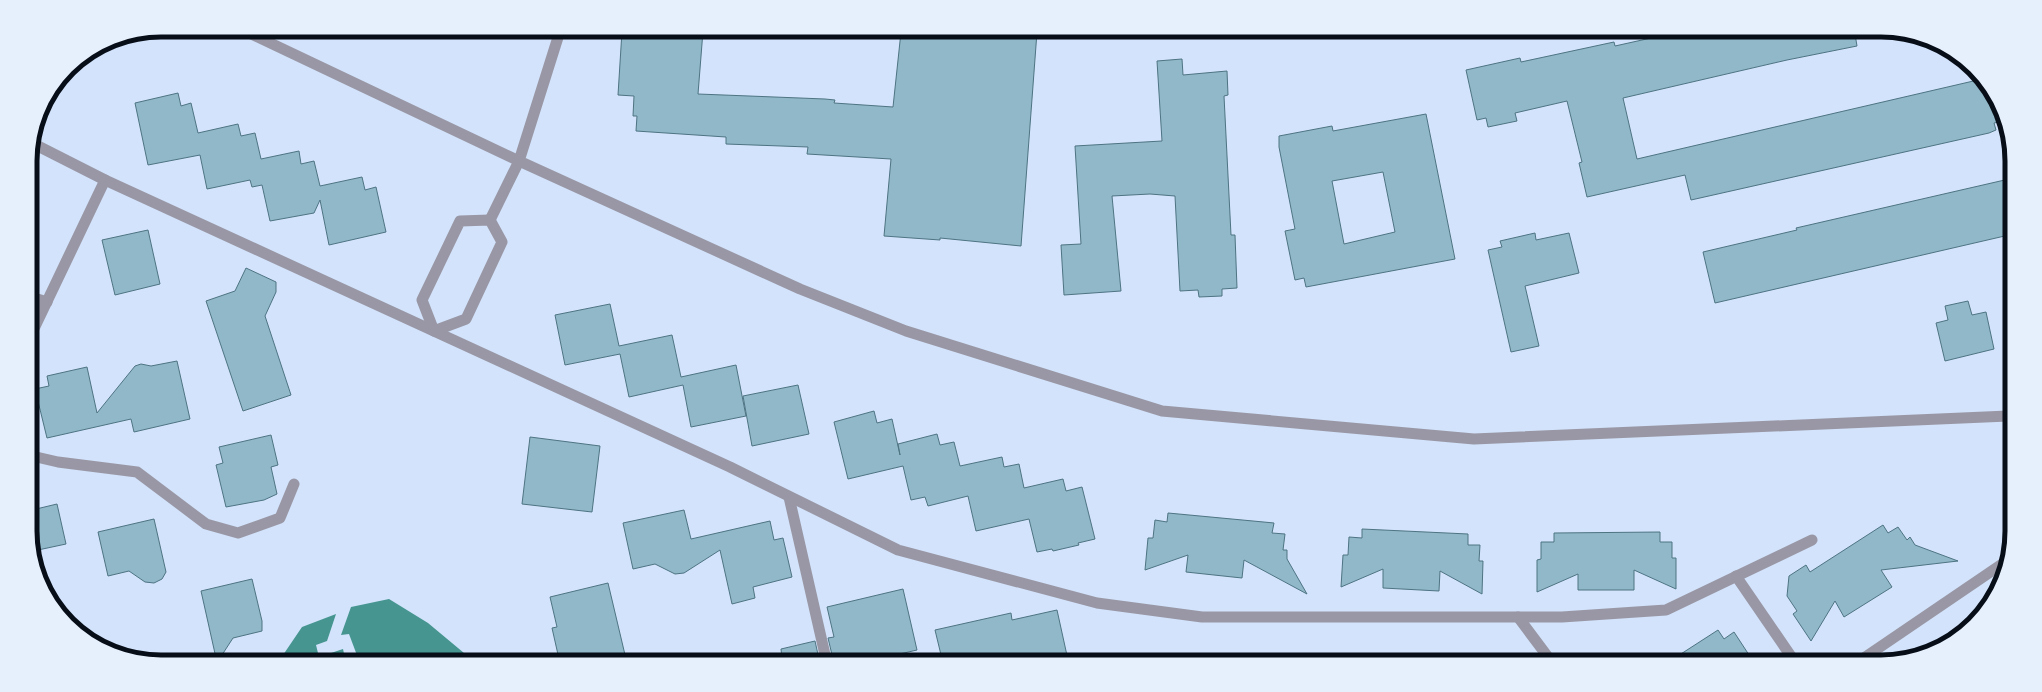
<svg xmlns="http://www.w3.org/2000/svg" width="2042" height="692" font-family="Quicksand,sans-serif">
<rect width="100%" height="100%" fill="#d2e3fb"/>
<g fill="#469590">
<path d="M 389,599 L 428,623 L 470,658 L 358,658 L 349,634 L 341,635 L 351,607 Z"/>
<path d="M 336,614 L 327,641 L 316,645 L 319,657 L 343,649 L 345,658 L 281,658 L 302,627 Z"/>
</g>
<g fill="#90b8c8" stroke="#4e7482" fill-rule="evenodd">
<path d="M 622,31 L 703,31 L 698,94 L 825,99 L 835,100 L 834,103 L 893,107 L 901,32 L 1037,32 L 1021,246 L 940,238 L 940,240 L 884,236 L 891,159 L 807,154 L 808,147 L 726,144 L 726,137 L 636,131 L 637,116 L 633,116 L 634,96 L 618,95 Z"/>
<path d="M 1669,34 L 1855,34 L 1857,46 L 1787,60 L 1623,98 L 1637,159 L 1982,79 L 2003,121 L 1994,123 L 1996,130 L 1989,133 L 1691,200 L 1685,175 L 1587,197 L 1579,163 L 1582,162 L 1567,101 L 1515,113 L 1517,121 L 1488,127 L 1486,118 L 1477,120 L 1466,70 L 1520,58 L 1521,62 L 1614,42 L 1615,46 Z"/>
<path d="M 1182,59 L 1183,75 L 1227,71 L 1228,95 L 1224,96 L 1231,235 L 1235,235 L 1237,288 L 1222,289 L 1222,296 L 1199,297 L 1198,290 L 1180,291 L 1175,196 L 1150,194 L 1112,196 L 1121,291 L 1064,295 L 1061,245 L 1081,244 L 1075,146 L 1162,141 L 1157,61 Z"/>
<path d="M 178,93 L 181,106 L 191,103 L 198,133 L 238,124 L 241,136 L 255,133 L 261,159 L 299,151 L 301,164 L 314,161 L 320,186 L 362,177 L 365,190 L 376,187 L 386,232 L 329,245 L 320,200 L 314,213 L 270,221 L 262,185 L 252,187 L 250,180 L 207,189 L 200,155 L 148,165 L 135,103 Z"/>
<path d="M 1426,114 L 1455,259 L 1306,287 L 1304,278 L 1295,280 L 1285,231 L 1295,229 L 1279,147 L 1279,136 L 1332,126 L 1333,131 ZM 1383,172 L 1395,232 L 1344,244 L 1332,181 Z"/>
<path d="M 2009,179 L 2009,235 L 1715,303 L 1703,252 L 1797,230 L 1796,228 Z"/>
<path d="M 148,230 L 160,284 L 115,295 L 102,240 Z"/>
<path d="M 1535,233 L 1536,240 L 1569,233 L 1579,273 L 1525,286 L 1539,346 L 1511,352 L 1488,250 L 1502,247 L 1500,241 Z"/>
<path d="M 246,268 L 276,282 L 276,292 L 265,316 L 291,395 L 243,411 L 206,301 L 235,291 Z"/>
<path d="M 1968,301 L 1972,315 L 1986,312 L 1994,349 L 1945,361 L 1936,323 L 1948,320 L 1945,306 Z"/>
<path d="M 610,304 L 619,346 L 672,335 L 681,377 L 736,365 L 746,416 L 691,427 L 683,385 L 629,397 L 620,354 L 565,365 L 555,315 Z"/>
<path d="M 177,361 L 190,419 L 134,432 L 131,419 L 47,438 L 35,389 L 49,386 L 47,376 L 87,367 L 97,413 L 135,366 L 141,364 L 151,366 Z"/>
<path d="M 798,385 L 809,434 L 752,446 L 743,396 Z"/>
<path d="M 874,411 L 877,423 L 892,419 L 900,455 L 898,444 L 937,434 L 940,445 L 954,442 L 960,466 L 1002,457 L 1004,467 L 1019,464 L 1024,488 L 1063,479 L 1066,491 L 1082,487 L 1095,539 L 1078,543 L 1079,545 L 1053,551 L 1052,549 L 1037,552 L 1029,519 L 976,531 L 968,496 L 928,506 L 925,497 L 911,500 L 903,466 L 848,479 L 834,422 Z"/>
<path d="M 271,435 L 278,465 L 271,467 L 277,494 L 264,500 L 226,507 L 216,465 L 223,463 L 219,447 Z"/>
<path d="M 530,437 L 600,446 L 592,512 L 522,504 Z"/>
<path d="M 57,504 L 66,544 L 38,550 L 36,543 L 32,544 L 32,510 Z"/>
<path d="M 684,510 L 691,539 L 770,521 L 774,540 L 783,538 L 792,577 L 753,587 L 755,598 L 732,604 L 720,550 L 684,573 L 675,574 L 655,564 L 633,569 L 623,523 Z"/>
<path d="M 1168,513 L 1274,523 L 1272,533 L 1285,534 L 1283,550 L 1287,550 L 1287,559 L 1307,594 L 1244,560 L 1242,578 L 1186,572 L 1188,555 L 1145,570 L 1148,538 L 1153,538 L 1155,520 L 1167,522 Z"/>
<path d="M 154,519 L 166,572 L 162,579 L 154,583 L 145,582 L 129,571 L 108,576 L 98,532 Z"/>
<path d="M 1883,525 L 1888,533 L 1898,527 L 1907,540 L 1910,537 L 1915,545 L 1958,561 L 1881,570 L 1892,587 L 1844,617 L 1835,601 L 1811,641 L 1793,614 L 1797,611 L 1787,596 L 1789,576 L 1806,565 L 1810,572 Z"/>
<path d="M 1362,529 L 1468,534 L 1468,545 L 1480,545 L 1479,561 L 1483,561 L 1482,594 L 1440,571 L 1439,591 L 1383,588 L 1383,569 L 1341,587 L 1343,555 L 1348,555 L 1349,537 L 1362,538 Z"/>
<path d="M 1660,532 L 1660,542 L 1672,542 L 1672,558 L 1676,558 L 1676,589 L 1634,570 L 1634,590 L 1578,590 L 1578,574 L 1537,592 L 1537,560 L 1541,559 L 1541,542 L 1554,542 L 1554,533 Z"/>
<path d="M 252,579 L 262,621 L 262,631 L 233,638 L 220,658 L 216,658 L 201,591 Z"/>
<path d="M 608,583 L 626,659 L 559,659 L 552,628 L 557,627 L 550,597 Z"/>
<path d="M 903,589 L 917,650 L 878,659 L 833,659 L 828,638 L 834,637 L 827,607 Z"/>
<path d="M 1057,610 L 1068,660 L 942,659 L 935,630 L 1011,613 L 1012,620 Z"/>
<path d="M 1718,630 L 1724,639 L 1734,632 L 1753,661 L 1670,661 Z"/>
<path d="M 815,641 L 819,659 L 782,659 L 781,649 Z"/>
</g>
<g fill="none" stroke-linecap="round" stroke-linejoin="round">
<g stroke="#9997a5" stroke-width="11">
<path d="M 32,143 L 105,180"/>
<path d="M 31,297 L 47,302"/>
<path d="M 31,335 L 105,180 L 730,467 L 898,550 L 1097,603 L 1202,617 L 1562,617 L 1666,610 L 1812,540"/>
<path d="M 32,456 L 58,462 L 137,472 L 206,524 L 238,533 L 280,518 L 294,484"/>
<path d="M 789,497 L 826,659"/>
<path d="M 1736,576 L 1795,662"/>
<path d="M 1518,617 L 1551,661"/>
<path d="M 1858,662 L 2008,560"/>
</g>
<g stroke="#9997a5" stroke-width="11">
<path d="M 243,30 L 519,161 L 490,220"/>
<path d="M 560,31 L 519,161 L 800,289 L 906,331 L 1162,411 L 1474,439 L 2008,416"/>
<path d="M 490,220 L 502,242 L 466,319 L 434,331 L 422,300 L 460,221 Z"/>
</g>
</g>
<path d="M0 0H2042V692H0ZM161 37H1881A124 124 0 0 1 2005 161V531A124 124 0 0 1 1881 655H161A124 124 0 0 1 37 531V161A124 124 0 0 1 161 37Z" fill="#e6effc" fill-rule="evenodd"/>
<path fill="none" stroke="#070e18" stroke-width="5" d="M161 37H1881A124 124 0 0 1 2005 161V531A124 124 0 0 1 1881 655H161A124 124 0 0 1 37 531V161A124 124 0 0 1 161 37Z"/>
</svg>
